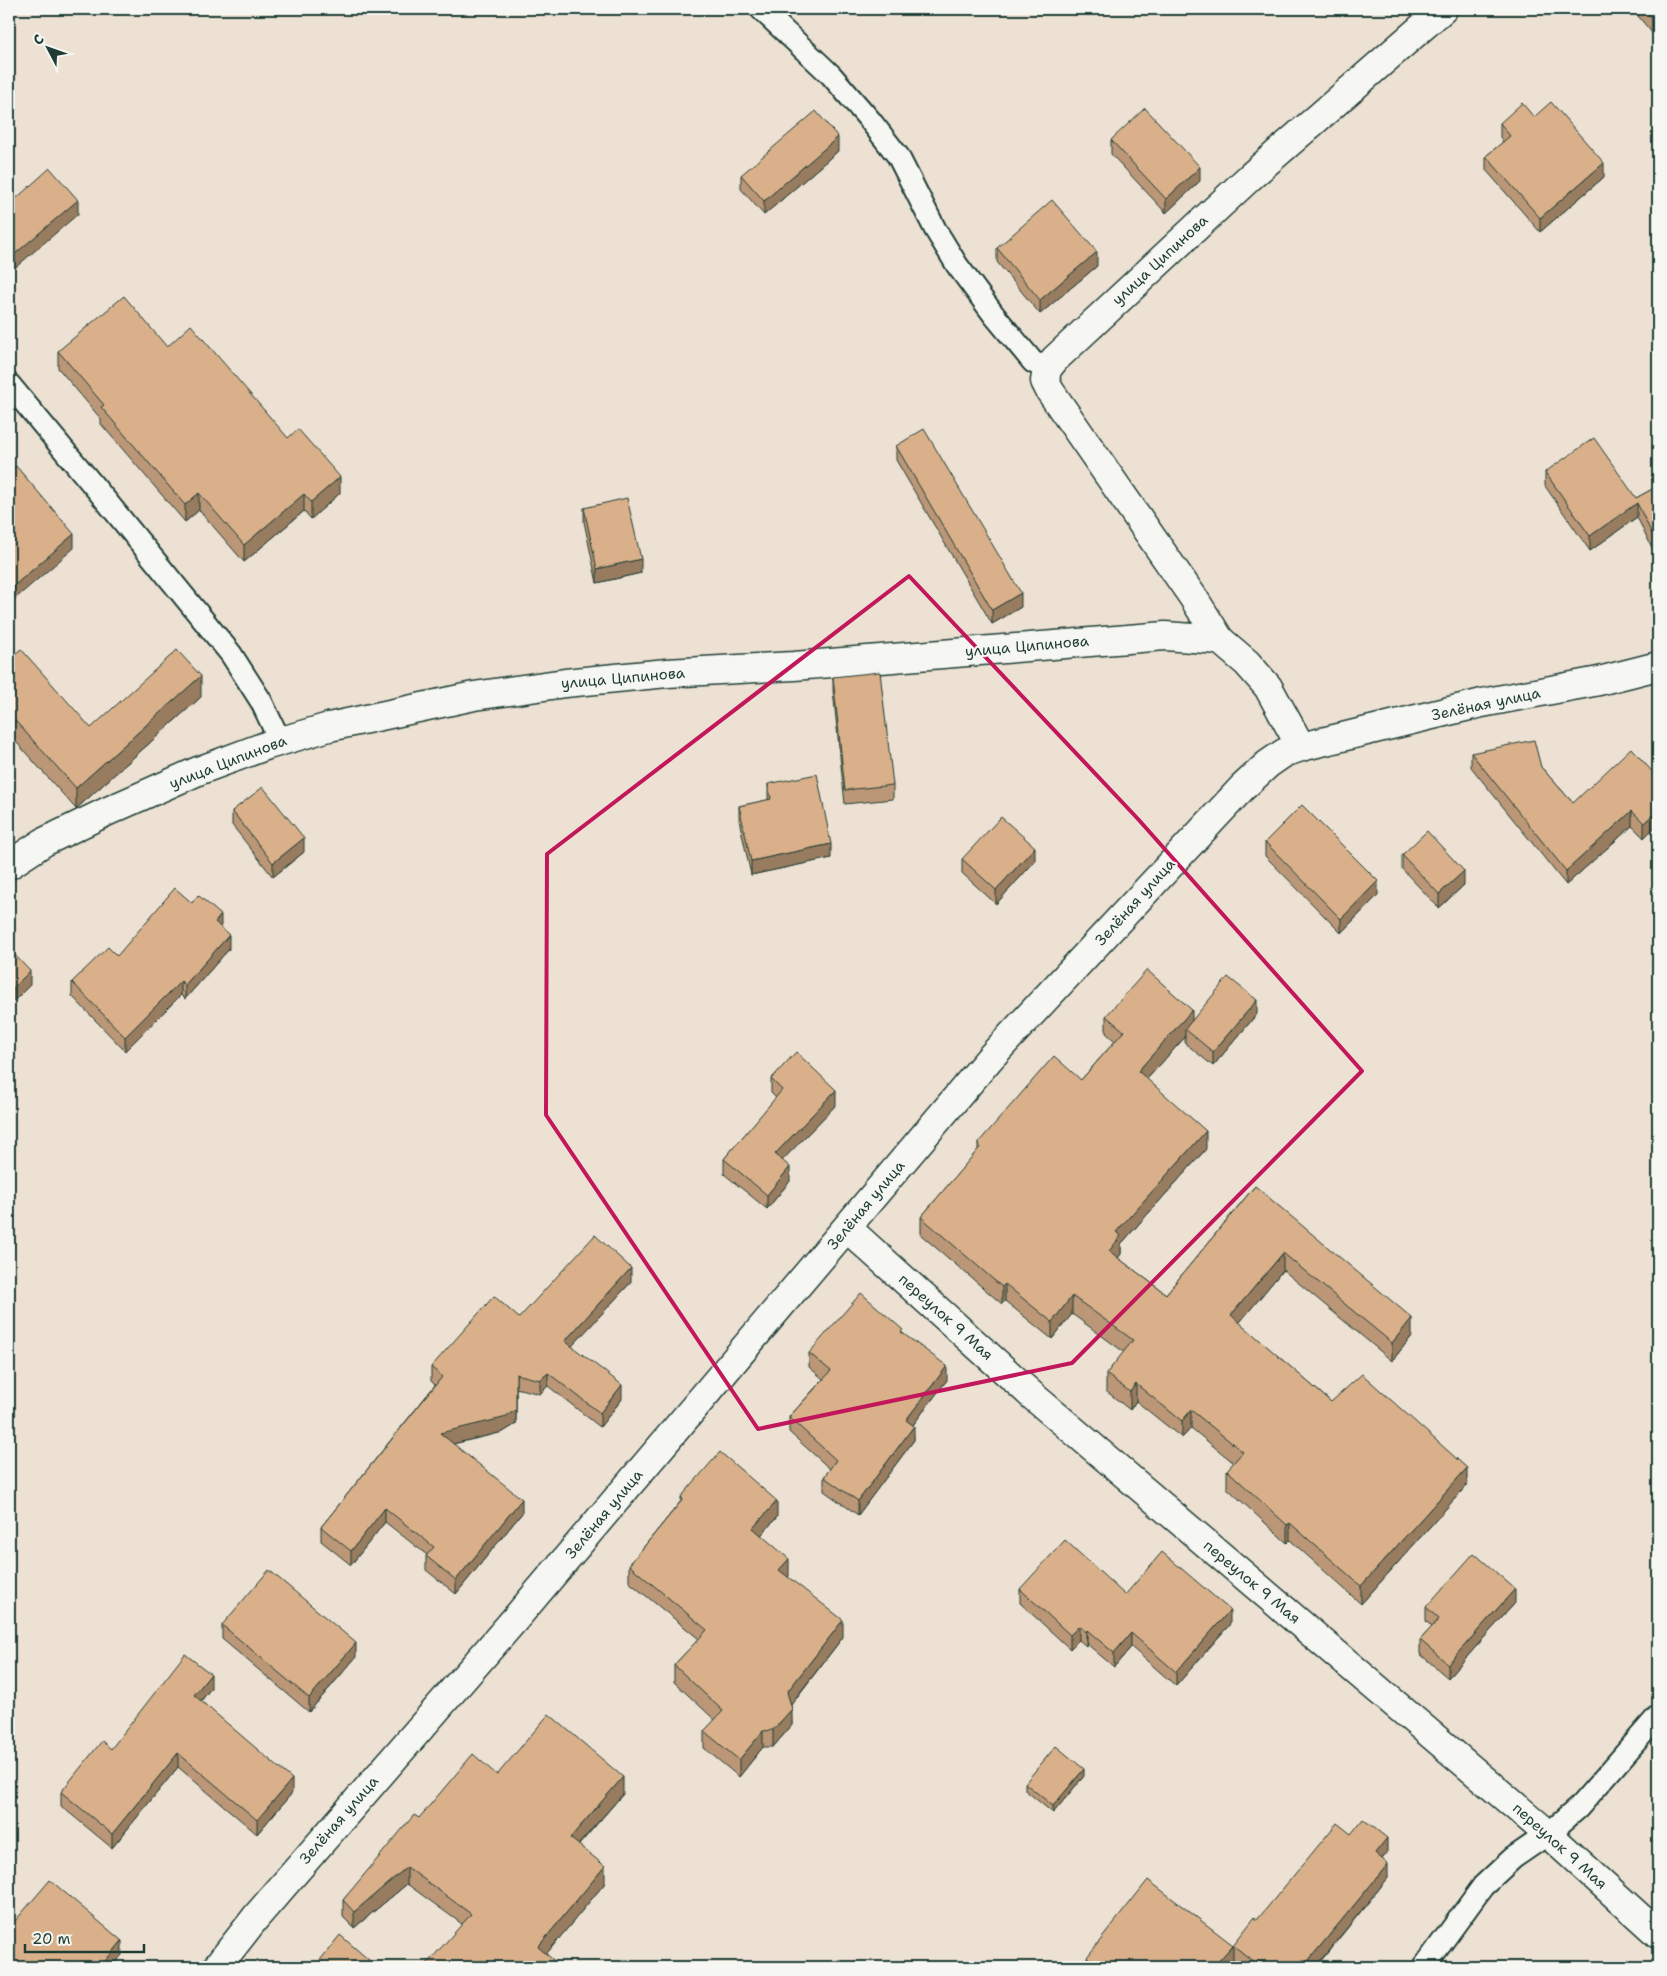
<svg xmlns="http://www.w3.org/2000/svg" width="1667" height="1976" font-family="'Shantell Sans',sans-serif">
<rect width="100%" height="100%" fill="#ede1d3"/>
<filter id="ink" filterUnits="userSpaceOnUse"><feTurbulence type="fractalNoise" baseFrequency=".02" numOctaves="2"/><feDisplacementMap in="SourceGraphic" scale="10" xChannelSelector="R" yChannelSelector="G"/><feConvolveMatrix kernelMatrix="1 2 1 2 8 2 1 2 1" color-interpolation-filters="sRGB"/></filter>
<g filter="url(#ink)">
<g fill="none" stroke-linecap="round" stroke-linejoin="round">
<g stroke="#1f3d34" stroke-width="25">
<g id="service">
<path d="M 761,9 L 831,75 L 869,119 L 898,156 L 935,229 L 957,265 L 994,315 L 1033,362 L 1047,369"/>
<path d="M 9,384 L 108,503 L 231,654 L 261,701 L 280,741"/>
<path d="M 1424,1967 L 1483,1886 L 1513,1858 L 1548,1834 L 1578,1808 L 1658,1716"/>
</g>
</g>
<g stroke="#1f3d34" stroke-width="31">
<g id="minor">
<path d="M 1220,640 L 1247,663 L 1268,687 L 1301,747"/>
<path d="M 9,865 L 44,842 L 108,811 L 198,771 L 268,745 L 329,727 L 474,696 L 565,683 L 667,673 L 794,666 L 1165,636 L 1220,640 L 1193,597 L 1050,391 L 1045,381 L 1047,369 L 1055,359 L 1250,177 L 1443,9"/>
<path d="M 847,1228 L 1034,1397 L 1548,1834 L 1658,1934"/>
<path d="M 217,1967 L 256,1917 L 516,1618 L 990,1058 L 1242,788 L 1268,764 L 1284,753 L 1301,747 L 1482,703 L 1599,681 L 1658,666"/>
</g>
</g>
<use href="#service" stroke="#f6f6f2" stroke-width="21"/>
<use href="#minor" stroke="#f6f6f2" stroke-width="28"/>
</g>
<g fill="#bb9777" stroke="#1f3d34">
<path d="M 1633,9 L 1658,9 L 1658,40 L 1633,10 Z"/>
<path d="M 1534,117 L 1604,177 L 1540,232 L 1486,170 L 1486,156 L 1503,142 L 1500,137 L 1500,123 Z"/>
<path d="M 1111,140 L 1200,181 L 1166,213 L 1111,154 Z"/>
<path d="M 838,151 L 764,215 L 741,189 L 741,175 Z"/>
<path d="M 997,248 L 1097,266 L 1040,314 L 997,262 Z"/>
<path d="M 167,347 L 288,438 L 340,493 L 311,519 L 304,511 L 244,562 L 199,510 L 185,522 L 101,424 L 101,419 L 58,368 L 58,351 Z"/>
<path d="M 896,446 L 1021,607 L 992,624 L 896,460 Z"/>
<path d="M 1545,472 L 1636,498 L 1658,486 L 1658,560 L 1637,517 L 1590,551 L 1545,486 Z"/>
<path d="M 584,508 L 641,573 L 597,583 L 584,522 Z"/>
<path d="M 9,659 L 91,728 L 201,697 L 76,809 L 9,734 Z"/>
<path d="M 833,677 L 893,785 L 893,799 L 845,804 L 833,691 Z"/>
<path d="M 1471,753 L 1541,767 L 1573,803 L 1658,778 L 1644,838 L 1632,826 L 1566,885 L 1471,767 Z"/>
<path d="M 768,784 L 831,858 L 751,875 L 739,820 L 739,806 L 768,800 Z"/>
<path d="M 232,811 L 304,852 L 273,877 L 232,825 Z"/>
<path d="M 1265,842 L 1378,895 L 1341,933 L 1265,856 Z"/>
<path d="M 1402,855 L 1464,885 L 1439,908 L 1402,869 Z"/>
<path d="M 962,859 L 1035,861 L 996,904 L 962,873 Z"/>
<path d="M 221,928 L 229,949 L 185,999 L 181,995 L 125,1051 L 72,996 L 72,982 L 117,956 Z"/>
<path d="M 1257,1014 L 1213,1066 L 1185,1043 L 1185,1037 L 1147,1079 L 1206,1149 L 1121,1244 L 1121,1254 L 1118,1258 L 1166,1294 L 1255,1186 L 1412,1336 L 1392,1361 L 1283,1270 L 1239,1323 L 1331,1402 L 1467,1485 L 1361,1604 L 1290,1540 L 1287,1543 L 1227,1488 L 1227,1470 L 1234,1463 L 1191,1428 L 1182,1438 L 1136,1401 L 1130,1410 L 1106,1391 L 1106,1374 L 1124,1352 L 1072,1314 L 1052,1339 L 1005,1301 L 1002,1304 L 921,1235 L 921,1217 L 978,1150 L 978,1143 L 1081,1080 L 1115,1041 L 1106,1033 L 1106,1016 L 1192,1020 Z"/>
<path d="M 771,1079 L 836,1105 L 782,1160 L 790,1181 L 767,1209 L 724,1174 L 724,1159 L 776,1098 L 771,1093 Z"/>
<path d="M 631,1282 L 572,1346 L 622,1399 L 600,1427 L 548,1386 L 540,1394 L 516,1388 L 516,1424 L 503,1432 L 453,1444 L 522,1513 L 456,1594 L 426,1570 L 426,1556 L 427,1555 L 385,1522 L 351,1565 L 321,1541 L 321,1527 L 435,1385 L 431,1381 L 431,1367 L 519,1318 Z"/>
<path d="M 903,1333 L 947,1380 L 913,1425 L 914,1440 L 858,1515 L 824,1491 L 824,1477 L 830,1469 L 789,1432 L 789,1417 L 823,1379 L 809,1367 L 809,1353 Z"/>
<path d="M 681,1497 L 777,1517 L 761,1535 L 789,1576 L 788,1577 L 843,1637 L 791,1705 L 792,1725 L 773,1747 L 763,1747 L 739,1777 L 704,1748 L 704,1731 L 715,1720 L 674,1682 L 674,1665 L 699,1639 L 629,1582 L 629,1565 L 681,1501 Z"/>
<path d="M 1020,1589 L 1125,1595 L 1230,1624 L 1176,1686 L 1131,1647 L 1114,1667 L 1087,1644 L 1086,1646 L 1079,1640 L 1070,1649 L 1020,1603 Z"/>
<path d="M 1515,1603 L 1448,1678 L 1420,1654 L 1420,1640 L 1432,1627 L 1426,1621 L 1426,1607 Z"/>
<path d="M 222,1625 L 356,1657 L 309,1712 L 222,1639 Z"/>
<path d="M 211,1688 L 201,1701 L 292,1793 L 257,1834 L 178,1767 L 112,1848 L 61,1806 L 61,1792 L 111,1749 Z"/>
<path d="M 497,1775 L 623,1794 L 579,1845 L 605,1883 L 546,1954 L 558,1967 L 462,1924 L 407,1884 L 354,1928 L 343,1917 L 343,1900 L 419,1818 Z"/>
<path d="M 1084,1776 L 1053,1813 L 1025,1790 L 1025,1783 Z"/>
<path d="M 1351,1834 L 1387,1853 L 1382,1859 L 1388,1878 L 1316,1967 L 1243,1967 L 1233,1959 L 1225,1967 L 1087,1967 L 1087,1957 L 1233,1945 L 1257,1920 Z"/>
</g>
<g fill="#987b61" stroke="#1f3d34">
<path d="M 838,137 L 838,151 L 764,215 L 764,201 Z"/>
<path d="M 1604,163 L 1604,177 L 1540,232 L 1540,218 Z"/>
<path d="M 1200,167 L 1200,181 L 1166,213 L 1166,199 Z"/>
<path d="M 78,200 L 78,214 L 9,273 L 9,259 Z"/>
<path d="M 1097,252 L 1097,266 L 1040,314 L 1040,300 Z"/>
<path d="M 340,477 L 340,493 L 311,519 L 311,502 Z"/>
<path d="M 199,493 L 199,510 L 185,522 L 185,505 Z"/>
<path d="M 304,494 L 304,511 L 244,562 L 244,545 Z"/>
<path d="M 1637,503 L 1637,517 L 1590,551 L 1590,536 Z"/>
<path d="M 74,534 L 74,548 L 9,604 L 9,590 Z"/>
<path d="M 641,559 L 641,573 L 597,583 L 597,569 Z"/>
<path d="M 1021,593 L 1021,607 L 992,624 L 992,610 Z"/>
<path d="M 201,676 L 201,697 L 76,809 L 76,788 Z"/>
<path d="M 1658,810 L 1658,824 L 1644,838 L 1644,823 Z"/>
<path d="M 1632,811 L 1632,826 L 1566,885 L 1566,871 Z"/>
<path d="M 304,838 L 304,852 L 273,877 L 273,863 Z"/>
<path d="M 831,844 L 831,858 L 751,875 L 751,861 Z"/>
<path d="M 1035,847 L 1035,861 L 996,904 L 996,890 Z"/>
<path d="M 1464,871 L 1464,885 L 1439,908 L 1439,894 Z"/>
<path d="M 1378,881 L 1378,895 L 1341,933 L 1341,919 Z"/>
<path d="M 221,915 L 221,929 L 215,922 Z"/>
<path d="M 229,935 L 229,949 L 185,999 L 185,985 Z"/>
<path d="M 30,971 L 30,985 L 9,1006 L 9,992 Z"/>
<path d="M 181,981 L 181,995 L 125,1051 L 125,1037 Z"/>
<path d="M 1257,1000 L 1257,1014 L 1213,1066 L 1213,1052 Z"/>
<path d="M 1192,1010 L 1192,1028 L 1185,1029 L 1185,1037 L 1138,1089 L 1138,1071 Z"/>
<path d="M 836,1090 L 836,1105 L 775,1168 L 775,1154 Z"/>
<path d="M 1206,1131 L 1206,1149 L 1121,1244 L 1121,1254 L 1109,1269 L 1109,1251 L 1116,1232 Z"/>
<path d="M 790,1167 L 790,1181 L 767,1209 L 767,1195 Z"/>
<path d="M 1283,1253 L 1283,1270 L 1231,1333 L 1231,1315 Z"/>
<path d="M 631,1268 L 631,1282 L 565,1354 L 565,1341 Z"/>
<path d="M 1005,1284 L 1005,1301 L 1002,1304 L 1002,1287 Z"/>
<path d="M 1072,1296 L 1072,1314 L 1052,1339 L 1052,1322 Z"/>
<path d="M 1412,1318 L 1412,1336 L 1392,1361 L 1392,1343 Z"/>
<path d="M 947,1366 L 947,1380 L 906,1434 L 906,1420 Z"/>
<path d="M 548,1373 L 548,1386 L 540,1394 L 540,1380 Z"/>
<path d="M 516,1374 L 516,1424 L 503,1432 L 440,1447 L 440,1433 Z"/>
<path d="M 1136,1384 L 1136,1401 L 1130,1410 L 1130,1392 Z"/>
<path d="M 622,1385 L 622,1399 L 600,1427 L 600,1413 Z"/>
<path d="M 1191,1410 L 1191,1428 L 1182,1438 L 1182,1421 Z"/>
<path d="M 914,1426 L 914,1440 L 858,1515 L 858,1501 Z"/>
<path d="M 1467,1468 L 1467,1485 L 1361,1604 L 1361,1586 Z"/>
<path d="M 522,1499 L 522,1513 L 456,1594 L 456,1580 Z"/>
<path d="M 777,1501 L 777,1517 L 753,1545 L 753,1528 Z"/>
<path d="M 385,1508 L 385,1522 L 351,1565 L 351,1551 Z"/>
<path d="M 1290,1523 L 1290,1540 L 1287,1543 L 1287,1525 Z"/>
<path d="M 789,1559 L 789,1576 L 779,1586 L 779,1570 Z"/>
<path d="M 1515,1589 L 1515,1603 L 1448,1678 L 1448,1664 Z"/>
<path d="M 1230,1610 L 1230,1624 L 1176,1686 L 1176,1672 Z"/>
<path d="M 843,1620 L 843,1637 L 787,1709 L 787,1692 Z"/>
<path d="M 1079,1626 L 1079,1640 L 1070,1649 L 1070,1635 Z"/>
<path d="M 1087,1630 L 1087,1644 L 1086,1646 L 1086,1632 Z"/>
<path d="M 1131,1633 L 1131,1647 L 1114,1667 L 1114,1653 Z"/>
<path d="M 356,1643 L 356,1657 L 309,1712 L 309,1698 Z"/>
<path d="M 211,1674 L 211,1688 L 194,1710 L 194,1695 Z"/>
<path d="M 792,1709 L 792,1725 L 773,1747 L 773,1730 Z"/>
<path d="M 763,1731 L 763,1747 L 739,1777 L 739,1760 Z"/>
<path d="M 178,1753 L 178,1767 L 112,1848 L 112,1834 Z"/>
<path d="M 1084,1769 L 1084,1776 L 1053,1813 L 1053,1806 Z"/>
<path d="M 623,1777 L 623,1794 L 570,1854 L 570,1838 Z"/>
<path d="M 292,1779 L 292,1793 L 257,1834 L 257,1820 Z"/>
<path d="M 1387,1838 L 1387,1853 L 1375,1867 L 1375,1853 Z"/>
<path d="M 1388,1864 L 1388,1878 L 1315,1967 L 1308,1961 Z"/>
<path d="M 605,1866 L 605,1883 L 538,1964 L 538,1947 Z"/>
<path d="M 407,1867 L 407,1884 L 354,1928 L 354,1912 Z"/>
<path d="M 122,1941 L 122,1955 L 112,1967 L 100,1967 Z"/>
<path d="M 1233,1945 L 1233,1959 L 1225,1967 L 1213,1967 Z"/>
</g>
<g fill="#d9b08a" stroke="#1f3d34">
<path d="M 1644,9 L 1658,9 L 1658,26 Z"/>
<path d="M 1551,102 L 1604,163 L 1540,218 L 1486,156 L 1510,136 L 1500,123 L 1522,103 L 1534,117 Z"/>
<path d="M 1145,108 L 1200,167 L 1166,199 L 1111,140 Z"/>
<path d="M 816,111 L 838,137 L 764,201 L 741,175 Z"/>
<path d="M 50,168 L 78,200 L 9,259 L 9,205 Z"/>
<path d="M 1052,200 L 1097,252 L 1040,300 L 997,248 Z"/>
<path d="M 124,296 L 167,347 L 191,325 L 288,438 L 298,429 L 340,477 L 311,502 L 304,494 L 244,545 L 199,493 L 185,505 L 101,407 L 104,405 L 58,351 Z"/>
<path d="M 924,429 L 1021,593 L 992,610 L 896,446 Z"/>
<path d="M 1594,438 L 1636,498 L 1658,486 L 1658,546 L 1637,503 L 1590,536 L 1545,472 Z"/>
<path d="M 16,466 L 74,534 L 9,590 L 9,473 Z"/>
<path d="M 627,498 L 641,559 L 597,569 L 584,508 Z"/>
<path d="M 21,649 L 91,728 L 177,650 L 201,676 L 76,788 L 9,714 L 9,659 Z"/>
<path d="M 880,672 L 893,785 L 845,790 L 833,677 Z"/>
<path d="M 1534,740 L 1541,767 L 1573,803 L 1631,748 L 1658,778 L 1658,810 L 1644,823 L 1632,811 L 1566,871 L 1471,753 Z"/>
<path d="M 817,774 L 831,844 L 751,861 L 739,806 L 771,799 L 768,784 Z"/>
<path d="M 263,787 L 304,838 L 273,863 L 232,811 Z"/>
<path d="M 1302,805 L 1378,881 L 1341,919 L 1265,842 Z"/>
<path d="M 1001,817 L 1035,847 L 996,890 L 962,859 Z"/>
<path d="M 1427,831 L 1464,871 L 1439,894 L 1402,855 Z"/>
<path d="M 175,888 L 192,903 L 198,895 L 221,915 L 215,922 L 229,935 L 185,985 L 181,981 L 125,1037 L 72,982 L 108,947 L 117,956 Z"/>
<path d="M 9,949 L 30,971 L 9,992 Z"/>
<path d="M 1147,970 L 1192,1010 L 1138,1071 L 1206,1131 L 1116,1232 L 1121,1236 L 1109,1251 L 1166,1294 L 1255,1186 L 1412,1318 L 1392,1343 L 1283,1253 L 1231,1315 L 1331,1402 L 1362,1374 L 1467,1468 L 1361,1586 L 1290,1523 L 1287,1525 L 1227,1470 L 1243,1452 L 1191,1410 L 1182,1421 L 1136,1384 L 1130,1392 L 1106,1374 L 1133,1340 L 1072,1296 L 1052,1322 L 1005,1284 L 1002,1287 L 921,1217 L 981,1146 L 978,1143 L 1054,1056 L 1081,1080 L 1124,1031 L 1106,1016 Z"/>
<path d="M 1228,977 L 1257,1000 L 1213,1052 L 1185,1029 Z"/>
<path d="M 796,1052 L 836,1090 L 775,1154 L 790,1167 L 767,1195 L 724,1159 L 782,1090 L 771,1079 Z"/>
<path d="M 595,1235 L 631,1268 L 565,1341 L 622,1385 L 600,1413 L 548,1373 L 540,1380 L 516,1374 L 516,1410 L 503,1418 L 440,1433 L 522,1499 L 456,1580 L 426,1556 L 434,1547 L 385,1508 L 351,1551 L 321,1527 L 442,1377 L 431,1367 L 494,1296 L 519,1318 Z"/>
<path d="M 861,1293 L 903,1330 L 901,1332 L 947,1366 L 906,1420 L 914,1426 L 858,1501 L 824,1477 L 836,1460 L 789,1417 L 831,1371 L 809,1353 Z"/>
<path d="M 720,1452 L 777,1501 L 753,1528 L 789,1559 L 779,1570 L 843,1620 L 787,1692 L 792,1709 L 773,1730 L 763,1731 L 739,1760 L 704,1731 L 723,1711 L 674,1665 L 707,1630 L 629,1565 L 683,1499 L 681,1497 Z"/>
<path d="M 1065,1540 L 1125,1595 L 1162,1552 L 1230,1610 L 1176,1672 L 1131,1633 L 1114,1653 L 1087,1630 L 1086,1632 L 1079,1626 L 1070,1635 L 1020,1589 Z"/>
<path d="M 1474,1553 L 1515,1589 L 1448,1664 L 1420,1640 L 1439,1619 L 1426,1607 Z"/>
<path d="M 269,1570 L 356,1643 L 309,1698 L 222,1625 Z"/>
<path d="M 185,1654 L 211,1674 L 194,1695 L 292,1779 L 257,1820 L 178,1753 L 112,1834 L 61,1792 L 102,1741 L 111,1749 Z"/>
<path d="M 549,1714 L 623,1777 L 570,1838 L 605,1866 L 538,1947 L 558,1964 L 555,1967 L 424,1967 L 471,1914 L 407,1867 L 354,1912 L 343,1900 L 414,1815 L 419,1818 L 473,1754 L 497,1775 Z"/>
<path d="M 1056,1746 L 1084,1769 L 1053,1806 L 1025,1783 Z"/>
<path d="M 1363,1819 L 1387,1838 L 1375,1853 L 1388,1864 L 1308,1961 L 1316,1967 L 1260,1967 L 1233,1945 L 1255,1917 L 1257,1920 L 1337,1823 L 1351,1834 Z"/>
<path d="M 50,1880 L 122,1941 L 100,1967 L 9,1967 L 9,1928 Z"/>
<path d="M 1148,1880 L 1233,1945 L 1213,1967 L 1100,1967 L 1087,1957 Z"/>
<path d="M 340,1935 L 377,1967 L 321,1967 L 317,1964 Z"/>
</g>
</g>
<path fill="none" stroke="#c2185b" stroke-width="4" stroke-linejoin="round" d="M 909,576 L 1138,819 L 1362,1071 L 1072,1363 L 758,1429 L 546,1115 L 547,854 Z"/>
<g text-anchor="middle" stroke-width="4.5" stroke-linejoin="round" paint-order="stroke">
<g font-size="15" fill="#1f3d34" stroke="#f6f6f2">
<text transform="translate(1160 260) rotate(-43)" y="5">улица Ципинова</text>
<text transform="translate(1027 646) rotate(-5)" y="5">улица Ципинова</text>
<text transform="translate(623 678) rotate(-5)" y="5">улица Ципинова</text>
<text transform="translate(1486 704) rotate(-12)" y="5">Зелёная улица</text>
<text transform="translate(228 762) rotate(-21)" y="5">улица Ципинова</text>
<text transform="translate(1135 902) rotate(-48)" y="5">Зелёная улица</text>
<text transform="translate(866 1205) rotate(-50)" y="5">Зелёная улица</text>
<text transform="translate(946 1317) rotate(42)" y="5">переулок 9 Мая</text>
<text transform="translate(604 1514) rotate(-50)" y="5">Зелёная улица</text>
<text transform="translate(1252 1582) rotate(40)" y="5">переулок 9 Мая</text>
<text transform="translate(339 1820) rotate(-49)" y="5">Зелёная улица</text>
<text transform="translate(1560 1846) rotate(42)" y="5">переулок 9 Мая</text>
</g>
</g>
<rect width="1667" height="1976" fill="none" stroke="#f6f6f2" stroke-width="30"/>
<rect x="15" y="15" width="1637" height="1946" fill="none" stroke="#1f3d34" stroke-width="2" filter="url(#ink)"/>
<g transform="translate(48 48) rotate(311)" stroke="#f6f6f2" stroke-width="4" paint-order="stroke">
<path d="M0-4L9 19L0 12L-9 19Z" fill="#1f3d34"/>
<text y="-8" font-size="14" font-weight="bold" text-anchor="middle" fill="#1f3d34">С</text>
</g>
<path d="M25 1944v8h119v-8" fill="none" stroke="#1f3d34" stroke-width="2.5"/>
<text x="32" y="1944" font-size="15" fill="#1f3d34" stroke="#f6f6f2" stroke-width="4" paint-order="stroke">20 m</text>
</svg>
